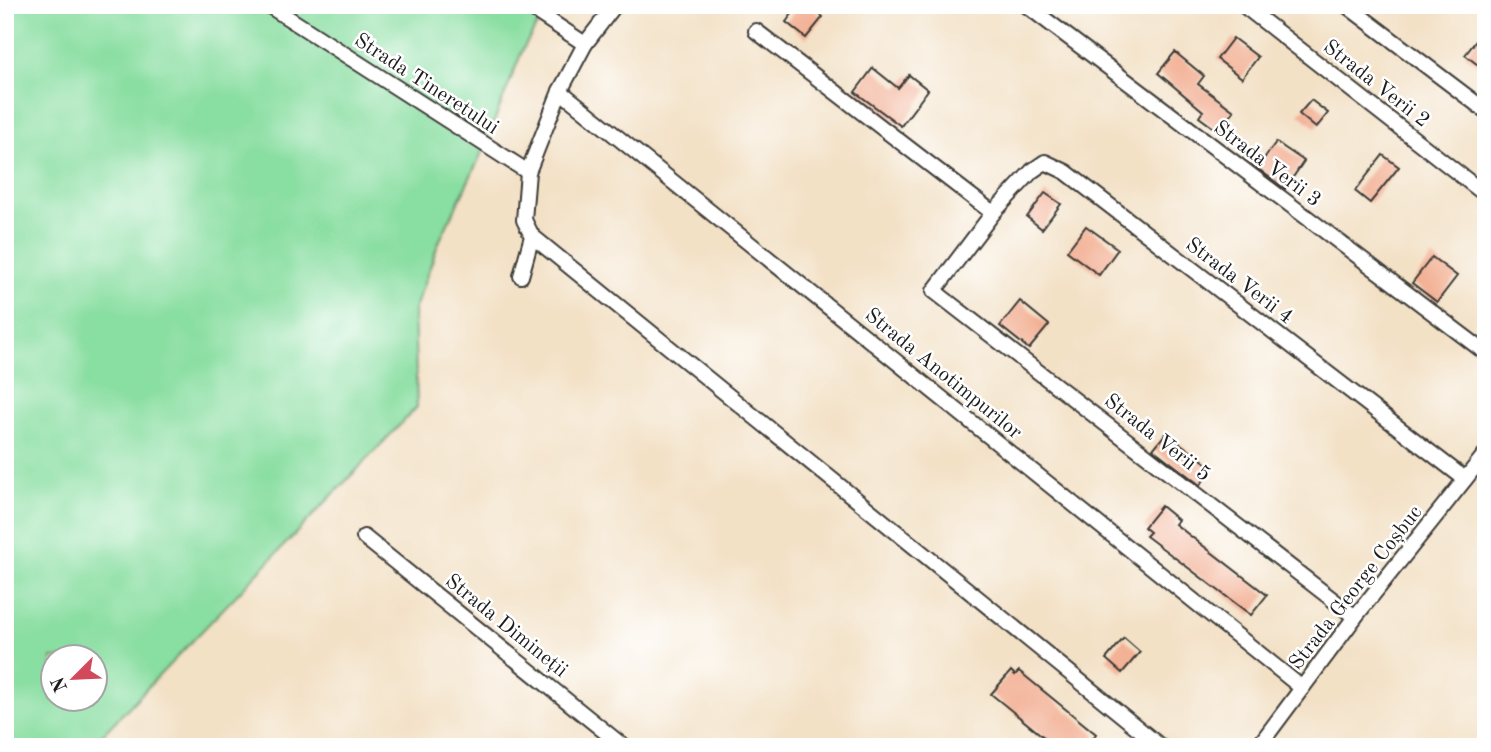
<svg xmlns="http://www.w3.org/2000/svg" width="1491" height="752" font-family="'Old Standard TT',serif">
<rect width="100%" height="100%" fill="#fff"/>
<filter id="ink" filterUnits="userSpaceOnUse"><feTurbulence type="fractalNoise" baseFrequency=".0143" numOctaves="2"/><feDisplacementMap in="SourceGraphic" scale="14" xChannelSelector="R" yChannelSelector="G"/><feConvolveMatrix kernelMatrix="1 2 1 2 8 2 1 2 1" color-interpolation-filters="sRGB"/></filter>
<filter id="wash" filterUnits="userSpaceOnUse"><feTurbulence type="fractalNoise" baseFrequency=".00686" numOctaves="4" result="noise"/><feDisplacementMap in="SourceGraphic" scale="28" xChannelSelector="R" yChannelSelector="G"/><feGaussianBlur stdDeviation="1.57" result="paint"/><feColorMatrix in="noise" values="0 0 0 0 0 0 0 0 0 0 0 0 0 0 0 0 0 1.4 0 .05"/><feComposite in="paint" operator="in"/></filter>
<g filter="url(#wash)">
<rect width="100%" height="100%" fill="#f3e1c6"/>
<path fill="#89dea1" stroke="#527d5e" stroke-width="2" fill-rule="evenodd" d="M 5,5 L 549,5 L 523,49 L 479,159 L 439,242 L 414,311 L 417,407 L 103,734 L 83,747 L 5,747 ZM 52,658 L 94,658 L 94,700 L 52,700 Z"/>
<g id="blocks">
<g fill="#f3b195">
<path d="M 799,5 L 808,5 L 823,17 L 806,38 L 786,22 Z"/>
<path d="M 1486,28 L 1486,71 L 1465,55 Z"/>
<path d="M 1233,38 L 1258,57 L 1242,78 L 1217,59 Z"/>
<path d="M 1175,52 L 1204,76 L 1198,84 L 1234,111 L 1218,131 L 1199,117 L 1203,111 L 1158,73 Z"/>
<path d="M 873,68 L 898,88 L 909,75 L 928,90 L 901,126 L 855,92 Z"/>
<path d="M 1311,100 L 1328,113 L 1316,128 L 1299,114 Z"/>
<path d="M 1276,142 L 1304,161 L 1285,189 L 1257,168 Z"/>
<path d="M 1383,155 L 1399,167 L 1370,203 L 1355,191 Z"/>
<path d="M 1045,193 L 1061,204 L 1042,229 L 1027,217 Z"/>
<path d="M 1086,226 L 1118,249 L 1099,275 L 1067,251 Z"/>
<path d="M 1432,257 L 1457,276 L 1437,302 L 1412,283 Z"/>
<path d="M 1020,301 L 1049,325 L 1029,349 L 1000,326 Z"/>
<path d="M 1166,433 L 1213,468 L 1200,485 L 1153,449 Z"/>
<path d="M 1161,506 L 1178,520 L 1175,524 L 1267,595 L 1251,615 L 1146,536 L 1150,532 L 1144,527 Z"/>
<path d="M 1124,638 L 1140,652 L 1122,673 L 1106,659 Z"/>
<path d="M 1011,671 L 1015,675 L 1019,671 L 1096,734 L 1086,747 L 1056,747 L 991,694 Z"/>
</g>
</g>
</g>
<g filter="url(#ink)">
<use href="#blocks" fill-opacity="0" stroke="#3c3a36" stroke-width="2"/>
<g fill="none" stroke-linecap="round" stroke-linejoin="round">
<g stroke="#3c3a36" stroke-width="18">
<g id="minor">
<path d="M 268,5 L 528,172"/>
<path d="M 526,5 L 585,44"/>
<path d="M 1026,5 L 1486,353"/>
<path d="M 1243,5 L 1486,195"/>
<path d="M 1346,5 L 1486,111"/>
<path d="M 756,31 L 993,213 L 1032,171 L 1045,162 L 1066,172 L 1465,479"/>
<path d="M 560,91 L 1302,688"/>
<path d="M 993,213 L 934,291 L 1355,617"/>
<path d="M 532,236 L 1161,747"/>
<path d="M 521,276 L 532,236 L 524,220 L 528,172 L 560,91 L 585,44 L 615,5"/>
<path d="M 364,537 L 624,747"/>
<path d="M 1258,747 L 1355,617 L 1486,453"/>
</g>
</g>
<use href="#minor" stroke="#fff" stroke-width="14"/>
</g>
</g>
<g text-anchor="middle" stroke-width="5" stroke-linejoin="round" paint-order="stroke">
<g font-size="21" fill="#1c1c1c" stroke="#fff">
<text transform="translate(427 83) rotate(33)" y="7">Strada Tineretului</text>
<text transform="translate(1377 83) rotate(38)" y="7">Strada Verii 2</text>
<text transform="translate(1268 163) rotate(37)" y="7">Strada Verii 3</text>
<text transform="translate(1240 280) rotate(37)" y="7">Strada Verii 4</text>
<text transform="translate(944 373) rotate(39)" y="7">Strada Anotimpurilor</text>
<text transform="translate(1158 437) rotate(38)" y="7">Strada Verii 5</text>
<text transform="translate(1355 587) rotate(-52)" y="7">Strada George Coșbuc</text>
<text transform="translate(507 625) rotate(39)" y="7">Strada Dimineții</text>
</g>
</g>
<rect width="1491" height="752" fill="none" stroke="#fff" stroke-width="28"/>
<g transform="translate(74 678) rotate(246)"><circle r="33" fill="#ffffff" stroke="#a4a4a4" stroke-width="2"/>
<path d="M0-5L12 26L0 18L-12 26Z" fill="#d1495b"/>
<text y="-10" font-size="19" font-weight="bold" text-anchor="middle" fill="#1c1c1c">N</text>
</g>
</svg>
